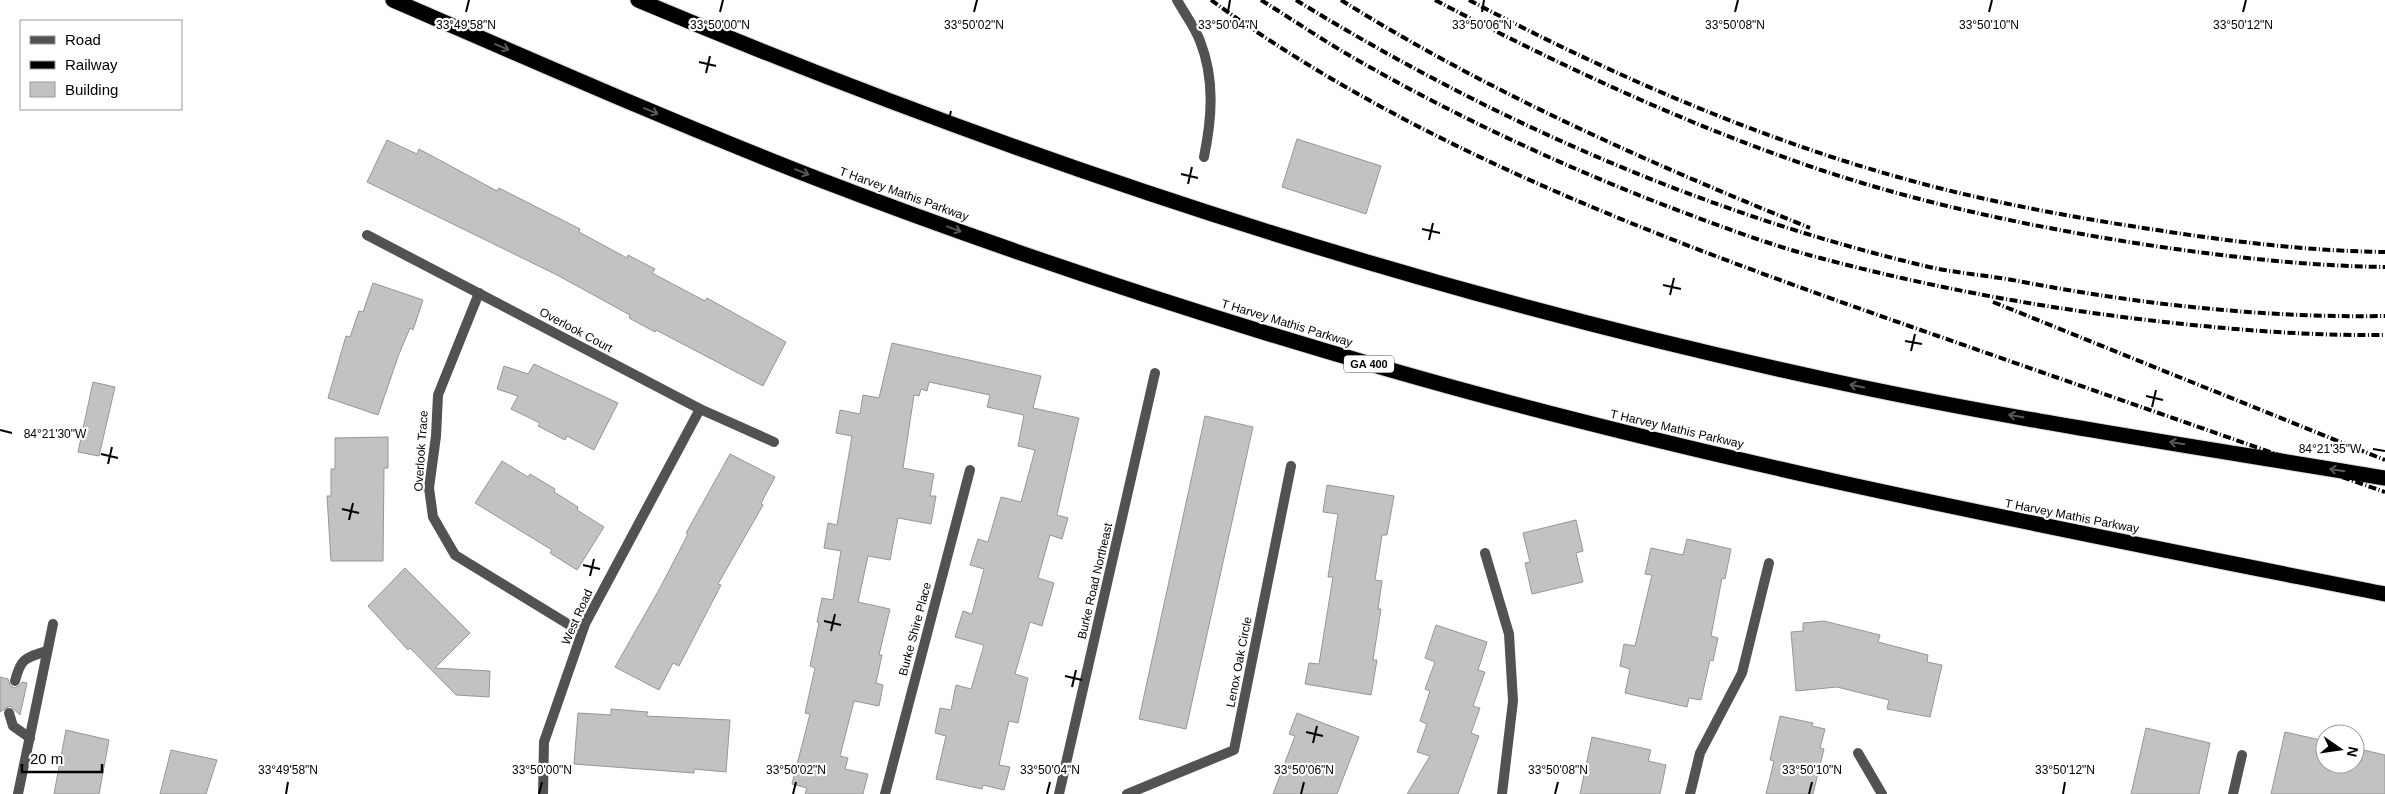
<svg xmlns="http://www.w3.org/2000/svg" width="2385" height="794" font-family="Helvetica,sans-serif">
<rect width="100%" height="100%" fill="#fff"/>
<g fill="#c2c2c2" stroke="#969696">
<path d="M 1297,139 L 1381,166 L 1366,214 L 1282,187 Z"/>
<path d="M 387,140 L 417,154 L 419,149 L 497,191 L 499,188 L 580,229 L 579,232 L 627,258 L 628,255 L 655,269 L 652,273 L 705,301 L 707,298 L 786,342 L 763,386 L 656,330 L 655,332 L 629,318 L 630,315 L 557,275 L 367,182 Z"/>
<path d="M 373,283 L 423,300 L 413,330 L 410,328 L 399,354 L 378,415 L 328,398 L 346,336 L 350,337 L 359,311 L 363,312 Z"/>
<path d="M 892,343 L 1041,376 L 1033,408 L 1079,418 L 1057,515 L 1068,518 L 1062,539 L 1050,535 L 1038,578 L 1054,583 L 1042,626 L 1030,622 L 1015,674 L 1028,678 L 1018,723 L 1009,721 L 999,765 L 1010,767 L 1004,790 L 983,785 L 982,789 L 936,779 L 946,736 L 935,733 L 940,708 L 951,710 L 956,685 L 971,689 L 984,645 L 955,637 L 963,611 L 972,614 L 984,569 L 970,565 L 978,539 L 988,542 L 1001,497 L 1021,502 L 1035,450 L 1018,446 L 1024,415 L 987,407 L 990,395 L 929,382 L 927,391 L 921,389 L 919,396 L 914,395 L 903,468 L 934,474 L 930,496 L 936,496 L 931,524 L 898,518 L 890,560 L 868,556 L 858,602 L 890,609 L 879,655 L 882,655 L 876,683 L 883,685 L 879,706 L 854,701 L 840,756 L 848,758 L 845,769 L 868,774 L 863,794 L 805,794 L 807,788 L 792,784 L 810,714 L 805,713 L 815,668 L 810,666 L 819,623 L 817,622 L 822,598 L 833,600 L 841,551 L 824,548 L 828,523 L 837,525 L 852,436 L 836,433 L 840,410 L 860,414 L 863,395 L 879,398 Z"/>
<path d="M 534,364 L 618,403 L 594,450 L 567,436 L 565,440 L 538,426 L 540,423 L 511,409 L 518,396 L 497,389 L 504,366 L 528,374 Z"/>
<path d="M 93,382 L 115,387 L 99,456 L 78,452 Z"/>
<path d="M 1205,416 L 1253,427 L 1186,729 L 1139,719 Z"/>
<path d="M 388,437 L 388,468 L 384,468 L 383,561 L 331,561 L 327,496 L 331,496 L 331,469 L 335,469 L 335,438 Z"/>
<path d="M 730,454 L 775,477 L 761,503 L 763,505 L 718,584 L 721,585 L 679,666 L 673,663 L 659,690 L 615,667 L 660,588 L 688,534 L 686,533 Z"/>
<path d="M 502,461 L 528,477 L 530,474 L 555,489 L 554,492 L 578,507 L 577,510 L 604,527 L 577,570 L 550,553 L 552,550 L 475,503 Z"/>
<path d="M 1327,485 L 1394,496 L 1387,535 L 1382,535 L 1375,580 L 1382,581 L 1378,609 L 1381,609 L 1373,660 L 1377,660 L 1371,695 L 1305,684 L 1309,663 L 1319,664 L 1333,577 L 1328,577 L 1338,514 L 1323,512 Z"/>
<path d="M 1576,520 L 1583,551 L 1576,553 L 1583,582 L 1532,594 L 1525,563 L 1530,562 L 1523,533 Z"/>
<path d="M 1687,539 L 1731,549 L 1725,579 L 1722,578 L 1711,636 L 1718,638 L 1713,661 L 1710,660 L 1701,700 L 1689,698 L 1687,707 L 1625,693 L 1630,669 L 1620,666 L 1624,644 L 1635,646 L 1652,575 L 1645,574 L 1651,548 L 1683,555 Z"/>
<path d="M 405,568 L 470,633 L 435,668 L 490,671 L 489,697 L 456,695 L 410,648 L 408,650 L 368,606 Z"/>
<path d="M 1824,621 L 1880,635 L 1878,642 L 1928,655 L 1927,662 L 1942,665 L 1930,717 L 1887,709 L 1889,700 L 1837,687 L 1796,691 L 1791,632 L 1803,631 L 1803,623 Z"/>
<path d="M 1436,625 L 1487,642 L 1478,670 L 1485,672 L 1473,706 L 1480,708 L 1471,733 L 1479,736 L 1458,794 L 1407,794 L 1430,756 L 1417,752 L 1427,724 L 1420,721 L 1430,691 L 1425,689 L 1435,662 L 1425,658 Z"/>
<path d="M 0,677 L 8,679 L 10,685 L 14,688 L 19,686 L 22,682 L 27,683 L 20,715 L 10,706 L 0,712 Z"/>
<path d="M 611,709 L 648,712 L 646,716 L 730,720 L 726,772 L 694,769 L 694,773 L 574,764 L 578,713 L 611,715 Z"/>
<path d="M 1297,713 L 1359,737 L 1337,794 L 1273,794 L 1295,736 L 1289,734 Z"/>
<path d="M 1780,716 L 1813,723 L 1812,726 L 1825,729 L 1820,748 L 1824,749 L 1813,794 L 1766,794 L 1774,761 L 1770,760 Z"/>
<path d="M 2146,728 L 2210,743 L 2199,794 L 2131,794 Z"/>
<path d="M 66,730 L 109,740 L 99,794 L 54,794 Z"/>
<path d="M 2285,732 L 2325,741 L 2325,764 L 2355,764 L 2355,748 L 2385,755 L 2385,794 L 2271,794 Z"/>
<path d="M 1592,737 L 1651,750 L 1648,761 L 1666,765 L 1660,794 L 1580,794 Z"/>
<path d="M 171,750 L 217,760 L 206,794 L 160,794 Z"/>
</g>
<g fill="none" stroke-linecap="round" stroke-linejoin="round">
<g stroke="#dbdbdb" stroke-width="17">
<g id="motorway">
<path d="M 393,0 C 534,61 674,123 818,179 C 1003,250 1193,313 1384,368 C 1713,463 2049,527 2385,594"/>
<path d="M 638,0 C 1022,162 1420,292 1828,380 C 2012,420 2199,447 2385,478"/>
</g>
</g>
<g stroke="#525252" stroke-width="10">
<path d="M 1177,0 C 1184,13 1195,27 1200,41 C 1215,79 1212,118 1204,157"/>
<path d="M 15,681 C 21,658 25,658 47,651"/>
<path d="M 9,713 L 13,726 L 30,738"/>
<path d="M 18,794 L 53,624"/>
<path d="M 2233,794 L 2242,755"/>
</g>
<g stroke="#525252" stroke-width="10">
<path d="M 367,235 L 700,409 L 774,442"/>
<path d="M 479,293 L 438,395 L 436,436 L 429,488 L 433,517 L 455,555 L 581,632"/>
<path d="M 1485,553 L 1509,634 L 1513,701 L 1502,794"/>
<path d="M 1858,753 L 1882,794"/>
<path d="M 543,794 L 544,742 L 585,624 L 700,409"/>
<path d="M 885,794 L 970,470"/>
<path d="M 1059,794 L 1155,373"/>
<path d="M 1127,794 L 1234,750 L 1291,466"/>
<path d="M 1690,794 L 1700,753 L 1742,673 L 1769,563"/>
</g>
<use href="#motorway" stroke="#000" stroke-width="15"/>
<g stroke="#000" stroke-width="4" stroke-dasharray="8 2.5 1 2.5" stroke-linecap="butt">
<path d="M 1211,0 C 1420,152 1670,242 1912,327 C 2070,382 2227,437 2385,492"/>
<path d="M 1261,0 C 1290,18 1318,37 1347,54 C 1457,118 1575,172 1693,216 C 1736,232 1780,248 1824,259 C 1930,287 2038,307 2147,320 C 2225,329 2305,336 2385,335"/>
<path d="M 1296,0 C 1489,119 1700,212 1921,265 C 1952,273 1986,275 2018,281 C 2138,304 2262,318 2385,316"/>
<path d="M 1341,0 C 1488,92 1649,163 1810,228"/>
<path d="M 1435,0 C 1561,66 1689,126 1824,171 C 1927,205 2034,227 2141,244 C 2222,256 2303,266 2385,267"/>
<path d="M 1469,0 C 1621,80 1783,150 1951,191 C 2017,207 2084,219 2150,229 C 2228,241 2306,251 2385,252"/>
<path d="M 1993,302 L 2385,460"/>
</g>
</g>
<defs><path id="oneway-shaft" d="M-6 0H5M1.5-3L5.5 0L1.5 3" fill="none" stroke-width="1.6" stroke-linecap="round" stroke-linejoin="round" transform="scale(1.25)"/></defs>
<g stroke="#595959">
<use href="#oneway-shaft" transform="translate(502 47) rotate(23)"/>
<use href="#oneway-shaft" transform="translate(651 111) rotate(23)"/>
<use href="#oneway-shaft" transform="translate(802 172) rotate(22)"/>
<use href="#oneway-shaft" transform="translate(954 229) rotate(20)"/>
<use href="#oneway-shaft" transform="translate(1857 386) rotate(-169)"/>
<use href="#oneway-shaft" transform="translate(2016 416) rotate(-171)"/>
<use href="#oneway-shaft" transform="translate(2177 443) rotate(-171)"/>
<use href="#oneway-shaft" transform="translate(2337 470) rotate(-171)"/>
</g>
<path fill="none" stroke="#000" stroke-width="2" d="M 466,12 L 469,0M 720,12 L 723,0M 974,12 L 977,0M 1228,12 L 1230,0M 1482,12 L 1484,0M 1735,12 L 1738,0M 1989,12 L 1992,0M 2243,12 L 2246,0M 699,62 L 716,66M 706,73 L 710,56M 940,118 L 957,122M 947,128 L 951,111M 1181,174 L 1198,178M 1188,184 L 1192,167M 1422,229 L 1440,233M 1429,240 L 1433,223M 1663,285 L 1681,289M 1670,295 L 1674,278M 1905,341 L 1922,344M 1911,351 L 1915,334M 2146,396 L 2163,400M 2152,407 L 2156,390M 0,430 L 12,433M 2373,449 L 2385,451M 101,454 L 118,458M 108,464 L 112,447M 342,509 L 359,513M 349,520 L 353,503M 583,565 L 600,569M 590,576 L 594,559M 824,621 L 841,625M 831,631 L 835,614M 1065,676 L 1082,680M 1072,687 L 1076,670M 1306,732 L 1323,736M 1313,743 L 1317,726M 286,794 L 288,782M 539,794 L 542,782M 793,794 L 796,782M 1047,794 L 1050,782M 1301,794 L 1304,782M 1555,794 L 1558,782M 1809,794 L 1812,782M 2063,794 L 2065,782"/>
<g text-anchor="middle" stroke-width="4.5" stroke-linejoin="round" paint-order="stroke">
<rect fill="#fff" stroke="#4c4c4c" stroke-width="1" x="1344" y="355.5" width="50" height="17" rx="4"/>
<g font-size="11" font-weight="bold" fill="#000">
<text x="1369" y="368">GA 400</text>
</g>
<g font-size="12" fill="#000" stroke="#fff">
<text transform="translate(904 194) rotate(20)" y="4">T Harvey Mathis Parkway</text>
<text transform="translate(1287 323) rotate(17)" y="4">T Harvey Mathis Parkway</text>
<text transform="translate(576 330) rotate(28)" y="4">Overlook Court</text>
<text transform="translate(1677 429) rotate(13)" y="4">T Harvey Mathis Parkway</text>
<text transform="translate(421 451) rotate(-86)" y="4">Overlook Trace</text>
<text transform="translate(2072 516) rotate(11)" y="4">T Harvey Mathis Parkway</text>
<text transform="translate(1095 581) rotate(-77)" y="4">Burke Road Northeast</text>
<text transform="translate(577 617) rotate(-66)" y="4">West Road</text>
<text transform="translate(915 629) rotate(-75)" y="4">Burke Shire Place</text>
<text transform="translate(1239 662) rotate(-79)" y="4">Lenox Oak Circle</text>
</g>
</g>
<g font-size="12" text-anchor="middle" fill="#000" stroke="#fff" stroke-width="4.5" stroke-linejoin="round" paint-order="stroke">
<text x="466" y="29">33°49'58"N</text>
<text x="720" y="29">33°50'00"N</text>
<text x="974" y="29">33°50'02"N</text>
<text x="1228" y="29">33°50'04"N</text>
<text x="1482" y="29">33°50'06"N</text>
<text x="1735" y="29">33°50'08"N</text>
<text x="1989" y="29">33°50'10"N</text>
<text x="2243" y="29">33°50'12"N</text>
<text x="55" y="438">84°21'30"W</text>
<text x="2330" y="453">84°21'35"W</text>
<text x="288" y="774">33°49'58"N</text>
<text x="542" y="774">33°50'00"N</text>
<text x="796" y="774">33°50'02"N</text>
<text x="1050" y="774">33°50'04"N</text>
<text x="1304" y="774">33°50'06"N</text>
<text x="1558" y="774">33°50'08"N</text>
<text x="1812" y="774">33°50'10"N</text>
<text x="2065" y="774">33°50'12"N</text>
</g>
<rect x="20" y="20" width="162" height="90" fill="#ffffff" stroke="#999999"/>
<rect x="30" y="36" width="25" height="8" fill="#525252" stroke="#999999"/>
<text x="65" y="45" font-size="15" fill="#000000">Road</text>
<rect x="30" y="61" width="25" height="8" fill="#000000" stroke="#999999"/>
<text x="65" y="70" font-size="15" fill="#000000">Railway</text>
<rect x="30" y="82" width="25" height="15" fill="#c2c2c2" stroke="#999999"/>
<text x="65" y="95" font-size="15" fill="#000000">Building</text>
<g transform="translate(2340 749) rotate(103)"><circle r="24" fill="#ffffff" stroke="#999999"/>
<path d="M0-4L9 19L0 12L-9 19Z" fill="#000000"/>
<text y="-8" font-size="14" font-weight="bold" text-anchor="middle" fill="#000000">N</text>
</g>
<path d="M22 764v8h80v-8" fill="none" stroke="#000000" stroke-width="2.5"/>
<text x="30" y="764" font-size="15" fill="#000000" stroke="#ffffff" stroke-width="4" paint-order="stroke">20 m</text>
</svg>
